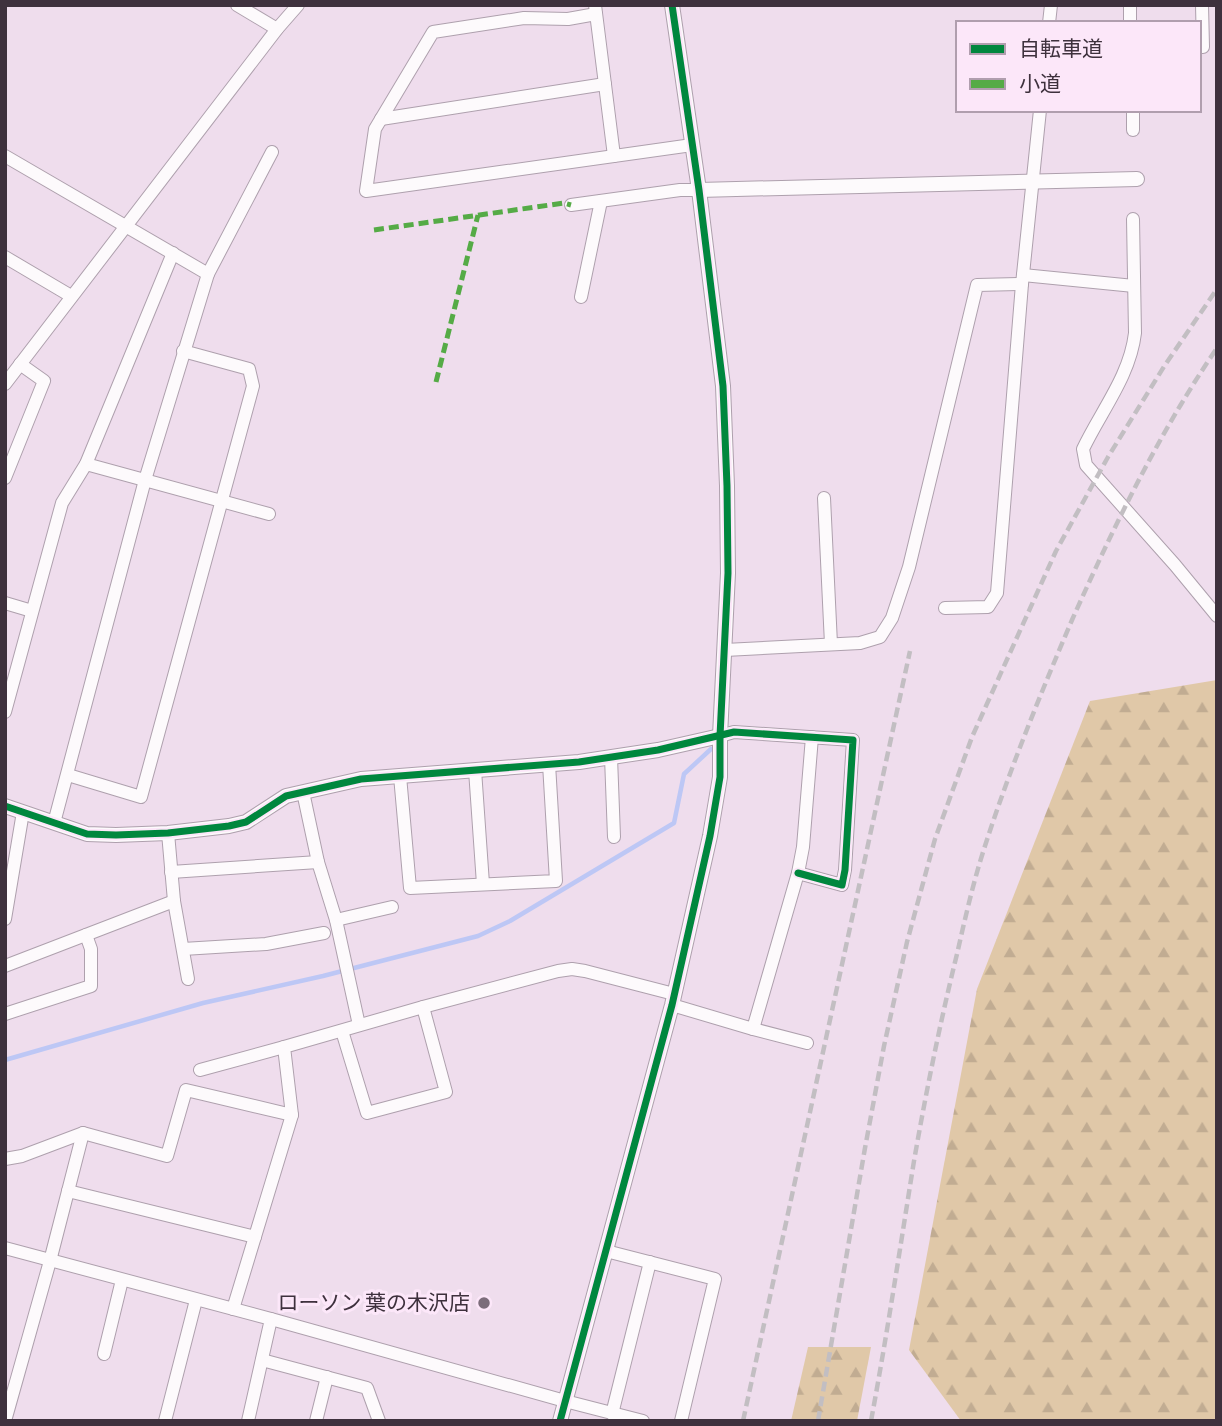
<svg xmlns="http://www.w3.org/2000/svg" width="1222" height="1426" font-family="'Alegreya Sans','Noto Sans JP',sans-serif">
<defs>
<pattern id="forest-firs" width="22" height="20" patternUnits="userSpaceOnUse" patternTransform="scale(1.75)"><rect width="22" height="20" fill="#e0c8a8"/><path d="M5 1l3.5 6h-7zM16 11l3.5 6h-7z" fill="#c1ac92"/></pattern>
</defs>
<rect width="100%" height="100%" fill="#efdded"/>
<g fill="url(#forest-firs)">
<path d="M 1217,680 L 1217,1421 L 961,1421 L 909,1350 L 977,989 L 1090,701 Z"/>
<path d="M 808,1347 L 871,1347 L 857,1421 L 791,1421 Z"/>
</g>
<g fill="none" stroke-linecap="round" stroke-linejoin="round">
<path stroke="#bdc7f5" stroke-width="4.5" d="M 5,1060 L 203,1003 L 323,976 L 478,936 L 510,921 L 674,823 L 684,774 L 711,749"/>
<g stroke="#aea0ad" stroke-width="14">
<g id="minor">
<path d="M 237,5 L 277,29"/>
<path d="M 595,5 L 614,156"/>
<path d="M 1130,5 L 1130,23"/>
<path d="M 596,14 L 568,19 L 524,18 L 433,32 L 375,129 L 366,191 L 692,145"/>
<path d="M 1049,23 L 1051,5"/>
<path d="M 1199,47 L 1203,47 L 1202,5"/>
<path d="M 1133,110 L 1133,130"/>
<path d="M 381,119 L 605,84"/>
<path d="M 5,156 L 208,274 L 145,480 L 54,823"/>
<path d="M 571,205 L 680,190 L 699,190"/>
<path d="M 1133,219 L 1135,333 C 1130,376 1101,411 1083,449 L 1086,465 L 1175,565 L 1217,616"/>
<path d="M 5,257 L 71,296"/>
<path d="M 208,274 L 272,152"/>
<path d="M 1023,275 L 1134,286"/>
<path d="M 581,297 L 601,201"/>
<path d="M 5,384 L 277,29 L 298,5"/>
<path d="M 86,464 L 269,514"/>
<path d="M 5,478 L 44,381 L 20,364"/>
<path d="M 824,498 L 831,644"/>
<path d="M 5,603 L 32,611"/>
<path d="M 945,608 L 988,607 L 997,593 L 1022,284 L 1040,110"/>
<path d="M 725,650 L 860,643 L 880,637 L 892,618 L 909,567 L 977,285 L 1022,284"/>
<path d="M 5,712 L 62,503 L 86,464 L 173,253"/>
<path d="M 720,736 L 734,732 L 853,740 L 845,870 L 842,885 L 798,873"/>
<path d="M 611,757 L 614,837"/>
<path d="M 475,770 L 483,884"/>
<path d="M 68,775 L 141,797 L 253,386 L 249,369 L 183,351"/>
<path d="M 400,776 L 410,888 L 556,881 L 549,764"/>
<path d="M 303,792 L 318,862 L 336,920 L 359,1025"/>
<path d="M 168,833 L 174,901 L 188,979"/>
<path d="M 171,872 L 318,862"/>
<path d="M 5,919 L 23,812"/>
<path d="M 336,920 L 392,907"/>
<path d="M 183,949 L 266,944 L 324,933"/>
<path d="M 5,966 L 174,901"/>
<path d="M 672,1005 L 753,1029 L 798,873 L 803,847 L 812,737"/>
<path d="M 5,1014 L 91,986 L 91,949 L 86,935"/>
<path d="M 753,1029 L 807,1043"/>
<path d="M 342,1031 L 367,1113 L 446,1092 L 423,1007"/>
<path d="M 200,1070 L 284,1047"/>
<path d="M 5,1159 L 22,1156 L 83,1133 L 167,1156 L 186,1090 L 292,1115 L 284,1047 L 423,1007 L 558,971 L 572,969 L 585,971 L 674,994"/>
<path d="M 68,1191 L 255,1237"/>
<path d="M 5,1248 L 271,1319 L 248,1421"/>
<path d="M 606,1251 L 715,1279 L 681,1421"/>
<path d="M 233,1309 L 292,1115"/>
<path d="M 271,1319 L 565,1401 L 643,1421"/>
<path d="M 104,1354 L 122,1280"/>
<path d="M 262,1360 L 367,1388 L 379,1421"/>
<path d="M 612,1414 L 650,1262"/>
<path d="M 5,1421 L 50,1261 L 83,1133"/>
<path d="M 165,1421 L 196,1300"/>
<path d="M 316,1421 L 327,1377"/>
</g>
</g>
<g stroke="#aea0ad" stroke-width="16">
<g id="tertiary">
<path d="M 699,190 L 1137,179"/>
<path d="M 5,806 L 87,834 L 116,835 L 168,833 L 229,826 L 246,822 L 286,796 L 361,779 L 579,762 L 658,750 L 720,736"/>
<path d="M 560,1421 L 672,1005 L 710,836 L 720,777 L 720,736 L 728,573 L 727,486 L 723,386 L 699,190 L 672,5"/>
</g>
</g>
<use href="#minor" stroke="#fdfafc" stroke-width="12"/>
<use href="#tertiary" stroke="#fdfafc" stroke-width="14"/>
<g stroke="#c2bec2" stroke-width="4.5" stroke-dasharray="10 5" stroke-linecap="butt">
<path d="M 743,1421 L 910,651"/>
<path d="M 818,1421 L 865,1148 L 884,1046 L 907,942 L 935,839 L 972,737 L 1056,551 L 1108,457 L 1165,365 L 1217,289"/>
<path d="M 871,1421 C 887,1335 900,1248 914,1161 C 926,1092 940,1023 957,954 C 965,919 973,883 984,849 C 1009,771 1040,695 1072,620 C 1114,526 1159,433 1217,348"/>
</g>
<g stroke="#55ab46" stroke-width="5" stroke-dasharray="10 5" stroke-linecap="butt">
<path d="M 374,230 L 564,203 L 571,205"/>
<path d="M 436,382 L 478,215"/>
</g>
<g stroke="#fce7f9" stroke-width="11">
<g id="cycleway">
<path d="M 5,806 L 87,834 L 116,835 L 168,833 L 229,826 L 246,822 L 286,796 L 361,779 L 579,762 L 658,750 L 734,732 L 853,740 L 845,870 L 842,885 L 798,873"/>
<path d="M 560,1421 L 672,1005 L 710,836 L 720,777 L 720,736 L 728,573 L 727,486 L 723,386 L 699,190 L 672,5"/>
</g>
</g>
<use href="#cycleway" stroke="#00873e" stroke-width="7"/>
</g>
<circle fill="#7c6d7b" stroke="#fce7f9" stroke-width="2.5" cx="484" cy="1303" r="7"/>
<g text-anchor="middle" stroke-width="6" stroke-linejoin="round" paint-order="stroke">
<g font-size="21" fill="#3e313d" stroke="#fce7f9" text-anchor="end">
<text x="470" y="1310">ローソン 葉の木沢店</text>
</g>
</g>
<rect width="1222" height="1426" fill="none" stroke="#3e313d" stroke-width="14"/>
<rect x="956" y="21" width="245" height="91" fill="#fce7f9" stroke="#b09eae" stroke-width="2"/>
<rect x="970" y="44" width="35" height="10" fill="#00873e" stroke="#b09eae" stroke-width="2"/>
<text x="1019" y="56" font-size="21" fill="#3e313d">自転車道</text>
<rect x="970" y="79" width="35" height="10" fill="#55ab46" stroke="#b09eae" stroke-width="2"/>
<text x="1019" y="91" font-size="21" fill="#3e313d">小道</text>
</svg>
